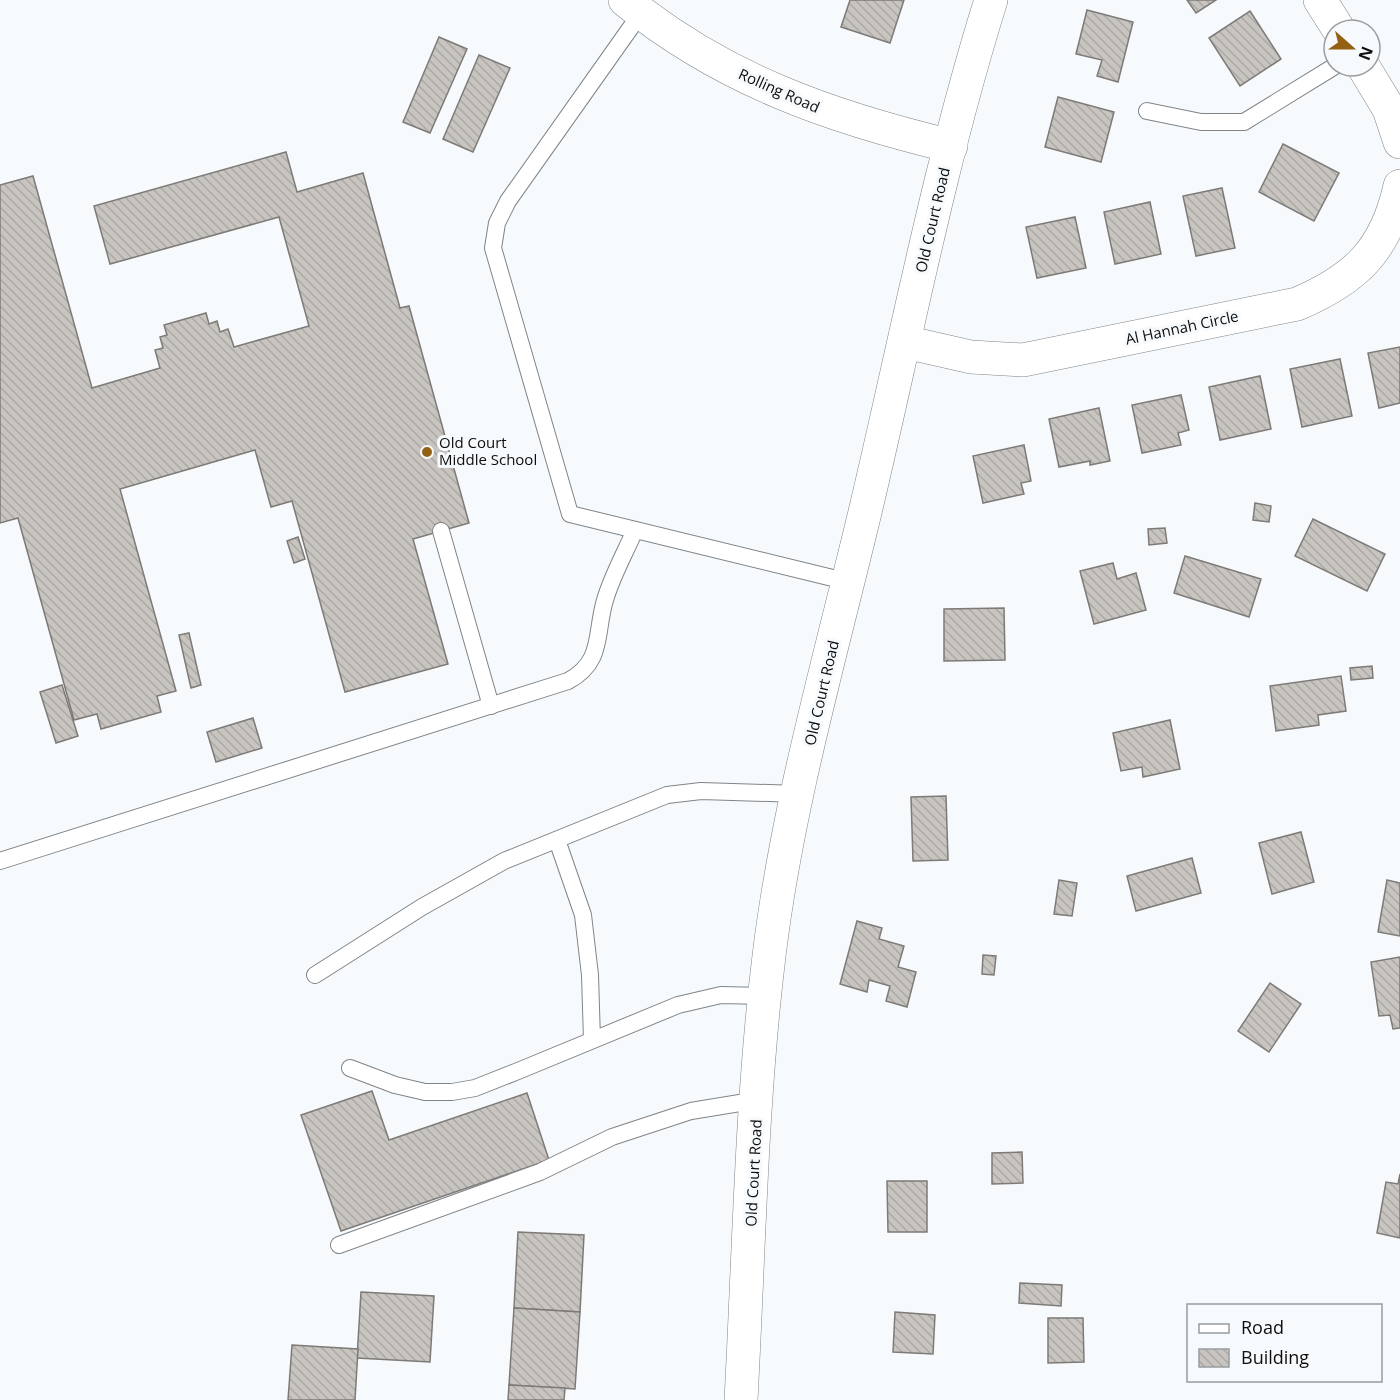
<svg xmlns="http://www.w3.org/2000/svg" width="1400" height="1400" font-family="'Open Sans',sans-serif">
<defs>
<pattern id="building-back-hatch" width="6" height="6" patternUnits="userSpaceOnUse" patternTransform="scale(1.5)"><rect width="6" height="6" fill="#c8c5c1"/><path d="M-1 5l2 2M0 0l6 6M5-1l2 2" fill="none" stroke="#aba8a5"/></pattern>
</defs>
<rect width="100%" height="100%" fill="#f6fafd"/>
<g fill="url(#building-back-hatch)" stroke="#7d7a77" stroke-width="1.5">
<path d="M 850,0 L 904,0 L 890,43 L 841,27 Z"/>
<path d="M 1187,0 L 1216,0 L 1196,13 Z"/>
<path d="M 1087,10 L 1133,22 L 1118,82 L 1097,76 L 1102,60 L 1076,54 Z"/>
<path d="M 1250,11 L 1281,59 L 1240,86 L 1209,38 Z"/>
<path d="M 439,37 L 467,49 L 430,133 L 403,122 Z"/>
<path d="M 479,55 L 510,68 L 473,152 L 443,139 Z"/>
<path d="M 1058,97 L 1114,112 L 1101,162 L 1045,147 Z"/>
<path d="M 1283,144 L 1339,173 L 1314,221 L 1259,192 Z"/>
<path d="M 286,152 L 297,192 L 363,173 L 400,308 L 409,306 L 469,523 L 413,539 L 448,664 L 345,692 L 292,501 L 271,507 L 255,450 L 120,489 L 176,691 L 157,696 L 161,712 L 101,729 L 97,714 L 74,720 L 18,518 L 0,523 L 0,185 L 33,176 L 92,388 L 160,368 L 155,350 L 163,348 L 160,337 L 167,335 L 164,325 L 206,313 L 209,324 L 217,321 L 220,332 L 228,329 L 234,347 L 309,326 L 279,217 L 110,264 L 94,206 Z"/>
<path d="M 1222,188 L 1235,248 L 1196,256 L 1183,196 Z"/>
<path d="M 1150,202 L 1161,254 L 1115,264 L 1104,212 Z"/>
<path d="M 1075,217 L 1086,268 L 1037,278 L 1026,227 Z"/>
<path d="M 1400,347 L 1400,403 L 1379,408 L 1368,353 Z"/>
<path d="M 1340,359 L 1352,416 L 1302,427 L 1290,369 Z"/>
<path d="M 1260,376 L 1271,429 L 1220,440 L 1209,387 Z"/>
<path d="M 1181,395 L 1189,430 L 1178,433 L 1181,445 L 1142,453 L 1132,405 Z"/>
<path d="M 1099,408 L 1110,461 L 1090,465 L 1090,461 L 1059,467 L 1049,419 Z"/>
<path d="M 1024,445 L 1031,481 L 1021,483 L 1024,494 L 983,503 L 973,456 Z"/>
<path d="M 1255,503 L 1271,506 L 1269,522 L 1253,520 Z"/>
<path d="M 1313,519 L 1385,554 L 1367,591 L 1295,556 Z"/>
<path d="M 1165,528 L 1167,543 L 1149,545 L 1148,529 Z"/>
<path d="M 298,537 L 305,559 L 294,563 L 287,541 Z"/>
<path d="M 1185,556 L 1261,579 L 1249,617 L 1174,593 Z"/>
<path d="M 1113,563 L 1117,579 L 1136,573 L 1146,610 L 1094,624 L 1080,571 Z"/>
<path d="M 1004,608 L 1005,660 L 944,661 L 944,609 Z"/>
<path d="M 189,633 L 201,685 L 191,688 L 179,635 Z"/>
<path d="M 1372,666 L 1373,678 L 1351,680 L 1350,668 Z"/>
<path d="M 1341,676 L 1346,711 L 1318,715 L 1319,725 L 1276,731 L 1270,686 Z"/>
<path d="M 62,685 L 78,736 L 56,743 L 40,692 Z"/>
<path d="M 253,718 L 262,748 L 216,762 L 207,732 Z"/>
<path d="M 1170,720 L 1180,769 L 1143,777 L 1142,767 L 1121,771 L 1113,733 Z"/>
<path d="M 946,796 L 948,860 L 913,861 L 911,797 Z"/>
<path d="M 1301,832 L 1314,882 L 1272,894 L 1259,843 Z"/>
<path d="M 1192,858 L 1201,893 L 1136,911 L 1127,876 Z"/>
<path d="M 1059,880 L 1077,883 L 1072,916 L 1054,914 Z"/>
<path d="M 1387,880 L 1400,883 L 1400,936 L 1378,932 Z"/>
<path d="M 857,921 L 882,928 L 879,939 L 904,946 L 898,967 L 916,972 L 907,1007 L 886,1001 L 890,986 L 869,980 L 867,992 L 840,984 Z"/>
<path d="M 983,955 L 996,956 L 994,975 L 982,974 Z"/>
<path d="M 1400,957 L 1400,1028 L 1393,1029 L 1390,1015 L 1379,1016 L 1371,962 Z"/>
<path d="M 1270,983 L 1301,1004 L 1269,1052 L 1238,1031 Z"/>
<path d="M 372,1091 L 389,1140 L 527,1093 L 549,1160 L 341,1231 L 301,1115 Z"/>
<path d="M 1022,1152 L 1023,1183 L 992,1184 L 992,1153 Z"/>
<path d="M 1400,1174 L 1400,1238 L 1377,1233 L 1386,1182 L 1398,1184 Z"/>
<path d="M 887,1181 L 927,1181 L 927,1232 L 888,1232 Z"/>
<path d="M 518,1232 L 584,1235 L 580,1312 L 514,1308 Z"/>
<path d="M 1020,1283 L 1062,1285 L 1061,1306 L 1019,1303 Z"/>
<path d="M 361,1292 L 434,1296 L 430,1362 L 357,1358 Z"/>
<path d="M 514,1308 L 580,1312 L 575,1389 L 509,1385 Z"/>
<path d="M 895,1312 L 935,1315 L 933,1354 L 893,1352 Z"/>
<path d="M 1048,1318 L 1083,1318 L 1084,1362 L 1048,1363 Z"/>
<path d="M 292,1345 L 358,1349 L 355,1400 L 288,1400 Z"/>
<path d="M 509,1385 L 565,1388 L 564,1400 L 508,1400 Z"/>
</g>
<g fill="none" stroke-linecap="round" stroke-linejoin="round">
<g stroke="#818487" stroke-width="18">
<g id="lane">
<path d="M 641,13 L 508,201 L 497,223 L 493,248 L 570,514 L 849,582"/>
<path d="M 1147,111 L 1201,122 L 1244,122 L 1335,66"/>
<path d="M 441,531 L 491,706"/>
<path d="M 557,840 L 583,915 L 590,975 L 592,1040"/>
<path d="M 0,861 L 568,681 C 604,662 595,633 605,600 C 612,576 625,553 635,530"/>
<path d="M 315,975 L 422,907 L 504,861 L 667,795 L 701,791 L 799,794"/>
<path d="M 350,1068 L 395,1085 L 425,1092 L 452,1092 L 475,1088 L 518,1071 L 678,1005 L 721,995 L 765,996"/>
<path d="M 339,1245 L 540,1172 L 612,1137 L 691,1111 L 758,1100"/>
</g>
</g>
<g stroke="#818487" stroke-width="34">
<g id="street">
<path d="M 1320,0 L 1339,30"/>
<path d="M 1363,66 L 1389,109 L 1400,142"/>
<path d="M 905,342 L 971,357 L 1023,360 L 1297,304 C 1356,279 1386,250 1400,186"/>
</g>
</g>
<g stroke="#818487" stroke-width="34">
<g id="secondary">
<path d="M 625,0 C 722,79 830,117 951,146"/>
<path d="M 741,1400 C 749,1253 751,1103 769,956 C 787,806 831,655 866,508 C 906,339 939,166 991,0"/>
</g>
</g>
<use href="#lane" stroke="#fff" stroke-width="16"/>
<use href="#street" stroke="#fff" stroke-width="33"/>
<use href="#secondary" stroke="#fff" stroke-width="33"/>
</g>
<circle fill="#946114" stroke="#f6fafd" stroke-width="2" cx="427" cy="452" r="6"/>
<g text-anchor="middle" stroke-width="6" stroke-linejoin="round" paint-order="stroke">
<g font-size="15" fill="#0d0e0f" stroke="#f6fafd">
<text transform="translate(779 91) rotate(24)" y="5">Rolling Road</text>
<text transform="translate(933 220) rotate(-77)" y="5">Old Court Road</text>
<text transform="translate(1182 328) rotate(-12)" y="5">Al Hannah Circle</text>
<text transform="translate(822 693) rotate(-77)" y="5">Old Court Road</text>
<text transform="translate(754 1173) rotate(-87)" y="5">Old Court Road</text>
</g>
<g font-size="15" fill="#0d0e0f" stroke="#f6fafd" text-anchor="start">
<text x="439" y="448">Old Court<tspan x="439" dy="17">Middle School</tspan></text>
</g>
</g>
<rect x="1187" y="1304" width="195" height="78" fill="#f6fafd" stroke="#999c9e" stroke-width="1.5"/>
<rect x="1199" y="1324" width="30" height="9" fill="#ffffff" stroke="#999c9e" stroke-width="1.5"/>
<text x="1241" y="1334" font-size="18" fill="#0d0e0f">Road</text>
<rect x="1199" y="1349" width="30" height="18" fill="url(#building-back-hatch)" stroke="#999c9e" stroke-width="1.5"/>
<text x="1241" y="1364" font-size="18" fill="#0d0e0f">Building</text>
<g transform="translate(1352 48) rotate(111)"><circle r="28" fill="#f6fafd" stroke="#999c9e" stroke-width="1.5"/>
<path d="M0-4.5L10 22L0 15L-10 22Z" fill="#946114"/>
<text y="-9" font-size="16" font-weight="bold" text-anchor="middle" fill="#0d0e0f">N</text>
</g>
</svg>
